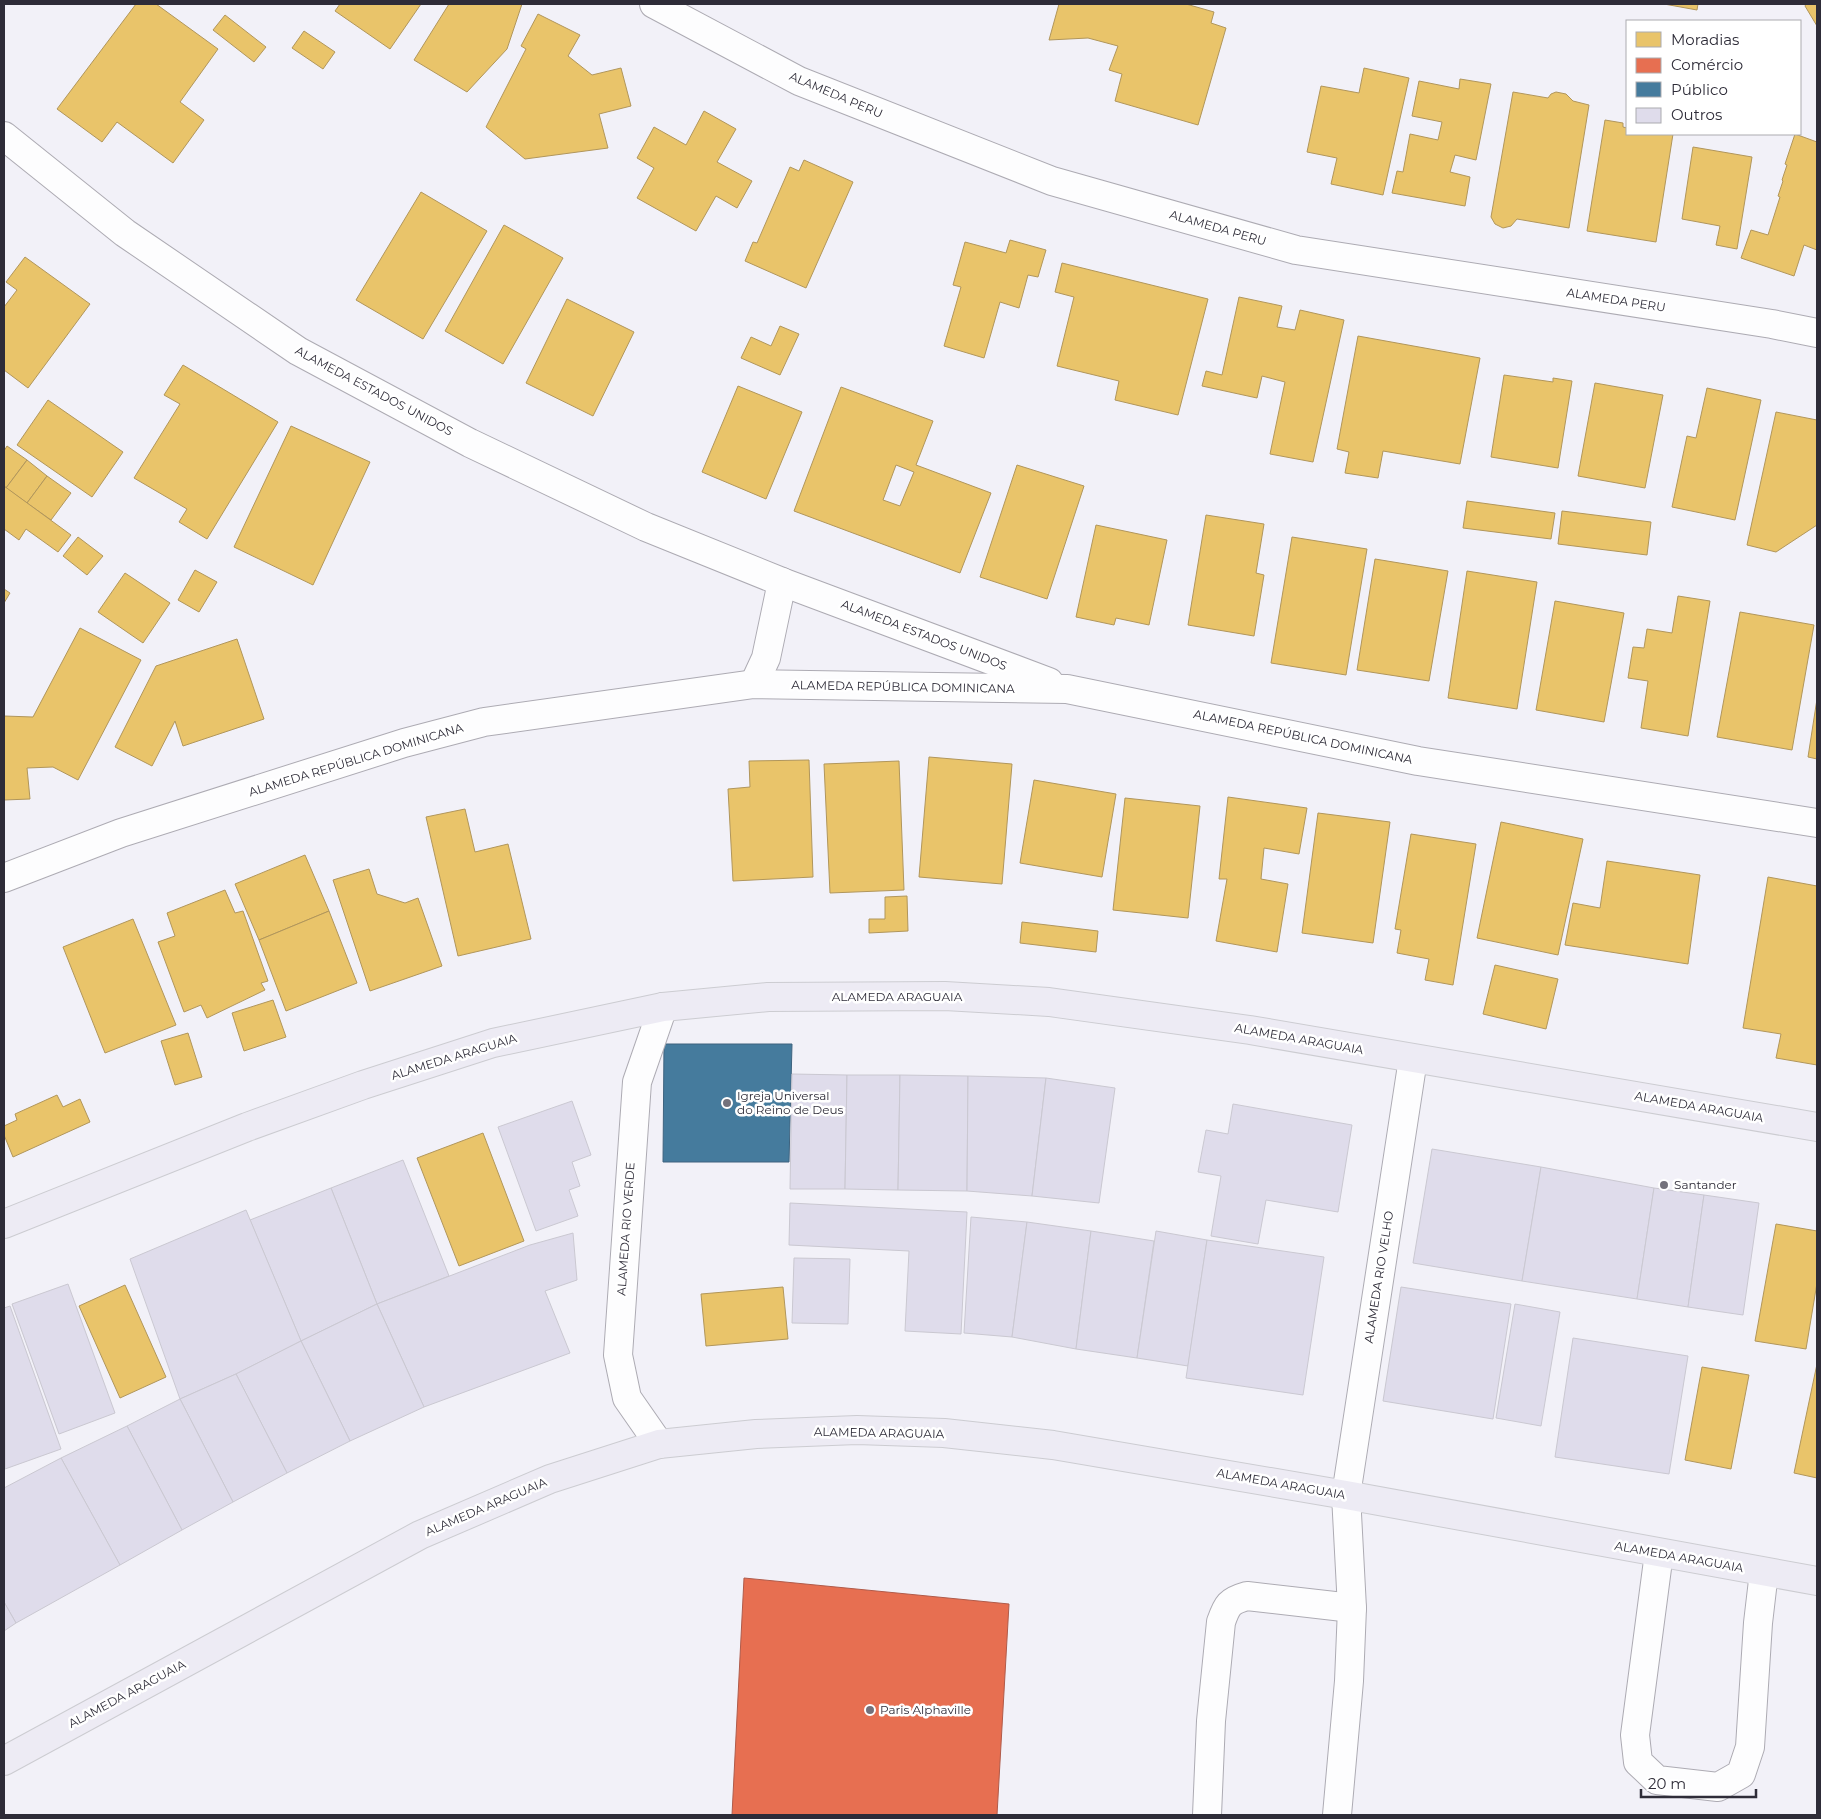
<svg xmlns="http://www.w3.org/2000/svg" width="1821" height="1819" font-family="Montserrat,sans-serif">
<rect width="100%" height="100%" fill="#f2f1f8"/>
<g fill="#e9c46a" stroke="#b1965b" fill-rule="evenodd">
<path d="M 136,4 L 156,4 L 218,49 L 180,102 L 204,120 L 173,163 L 117,122 L 102,142 L 57,109 Z"/>
<path d="M 340,4 L 421,4 L 390,49 L 335,11 Z"/>
<path d="M 449,4 L 522,4 L 507,49 L 467,92 L 414,60 Z"/>
<path d="M 1059,4 L 1186,4 L 1214,12 L 1211,23 L 1226,28 L 1198,125 L 1115,101 L 1122,74 L 1109,70 L 1118,46 L 1088,38 L 1049,40 Z"/>
<path d="M 1664,4 L 1698,4 L 1697,10 Z"/>
<path d="M 1806,4 L 1817,4 L 1817,26 L 1805,6 Z"/>
<path d="M 538,14 L 580,35 L 568,56 L 592,75 L 621,68 L 631,106 L 599,114 L 608,148 L 525,159 L 486,127 L 526,49 L 521,46 Z"/>
<path d="M 225,15 L 266,47 L 254,62 L 213,30 Z"/>
<path d="M 304,31 L 335,52 L 323,69 L 292,48 Z"/>
<path d="M 1364,68 L 1409,78 L 1383,195 L 1331,184 L 1337,158 L 1307,152 L 1321,86 L 1359,93 Z"/>
<path d="M 1460,79 L 1491,84 L 1476,160 L 1455,155 L 1450,172 L 1470,177 L 1465,206 L 1392,193 L 1397,171 L 1403,172 L 1410,134 L 1438,140 L 1442,122 L 1412,116 L 1419,81 L 1459,89 Z"/>
<path d="M 1513,92 L 1548,98 L 1551,94 L 1556,92 L 1566,94 L 1573,101 L 1589,105 L 1569,228 L 1517,219 L 1511,226 L 1503,228 L 1495,224 L 1491,217 Z"/>
<path d="M 704,111 L 736,129 L 717,162 L 752,181 L 737,208 L 716,196 L 696,231 L 637,198 L 654,168 L 637,158 L 654,127 L 686,145 Z"/>
<path d="M 1605,120 L 1623,123 L 1623,127 L 1627,128 L 1627,134 L 1673,134 L 1656,242 L 1587,231 Z"/>
<path d="M 1795,134 L 1817,142 L 1817,250 L 1804,245 L 1794,276 L 1741,258 L 1751,230 L 1768,235 L 1780,197 L 1778,196 L 1783,181 L 1782,180 L 1787,165 L 1785,164 Z"/>
<path d="M 1693,147 L 1752,157 L 1737,249 L 1716,245 L 1720,226 L 1682,219 Z"/>
<path d="M 804,160 L 853,182 L 806,288 L 745,261 L 753,242 L 757,243 L 790,167 L 799,171 Z"/>
<path d="M 421,192 L 487,231 L 423,339 L 356,300 Z"/>
<path d="M 504,225 L 563,258 L 503,364 L 445,331 Z"/>
<path d="M 1010,240 L 1046,250 L 1038,277 L 1028,275 L 1019,308 L 1000,302 L 984,358 L 944,346 L 961,287 L 953,285 L 965,242 L 1006,253 Z"/>
<path d="M 25,257 L 90,304 L 28,388 L 4,370 L 4,307 L 17,290 L 6,282 Z"/>
<path d="M 1062,263 L 1208,299 L 1178,415 L 1115,400 L 1119,381 L 1057,366 L 1074,297 L 1055,292 Z"/>
<path d="M 1239,297 L 1282,306 L 1277,327 L 1295,330 L 1300,310 L 1344,320 L 1313,462 L 1270,454 L 1285,382 L 1262,376 L 1257,398 L 1202,386 L 1206,371 L 1222,375 Z"/>
<path d="M 567,299 L 634,332 L 593,416 L 526,383 Z"/>
<path d="M 780,326 L 799,334 L 780,375 L 741,358 L 751,337 L 771,346 Z"/>
<path d="M 1358,336 L 1480,358 L 1460,464 L 1383,451 L 1378,478 L 1345,473 L 1349,452 L 1337,449 Z"/>
<path d="M 183,365 L 278,422 L 207,539 L 179,522 L 187,509 L 134,478 L 180,404 L 164,395 Z"/>
<path d="M 1504,375 L 1553,382 L 1553,378 L 1572,381 L 1558,468 L 1491,457 Z"/>
<path d="M 1595,383 L 1663,395 L 1645,488 L 1578,476 Z"/>
<path d="M 738,386 L 802,412 L 766,499 L 702,472 Z"/>
<path d="M 841,387 L 933,421 L 916,465 L 991,493 L 960,573 L 794,511 ZM 896,465 L 914,472 L 900,506 L 883,500 Z"/>
<path d="M 1707,388 L 1761,400 L 1735,520 L 1672,507 L 1687,436 L 1696,438 Z"/>
<path d="M 48,400 L 123,452 L 92,497 L 17,445 Z"/>
<path d="M 1776,412 L 1817,420 L 1817,525 L 1776,552 L 1747,545 Z"/>
<path d="M 291,426 L 370,462 L 313,585 L 234,547 Z"/>
<path d="M 7,446 L 27,460 L 6,488 L 4,486 L 4,451 Z"/>
<path d="M 27,460 L 47,476 L 27,503 L 6,488 Z"/>
<path d="M 1017,465 L 1084,486 L 1047,599 L 980,577 Z"/>
<path d="M 47,476 L 71,493 L 51,520 L 27,503 Z"/>
<path d="M 4,486 L 71,535 L 58,552 L 26,529 L 19,540 L 4,529 Z"/>
<path d="M 1467,501 L 1555,513 L 1551,539 L 1463,528 Z"/>
<path d="M 1562,511 L 1651,522 L 1647,555 L 1558,544 Z"/>
<path d="M 1206,515 L 1264,524 L 1256,573 L 1264,575 L 1254,636 L 1188,625 Z"/>
<path d="M 1096,525 L 1167,540 L 1149,625 L 1116,618 L 1114,625 L 1076,617 Z"/>
<path d="M 78,537 L 103,556 L 87,575 L 63,556 Z"/>
<path d="M 1292,537 L 1367,549 L 1346,675 L 1271,663 Z"/>
<path d="M 1375,559 L 1448,571 L 1429,681 L 1357,670 Z"/>
<path d="M 195,570 L 217,582 L 199,612 L 178,600 Z"/>
<path d="M 1467,571 L 1537,582 L 1517,709 L 1448,698 Z"/>
<path d="M 125,573 L 170,603 L 143,643 L 98,612 Z"/>
<path d="M 4,589 L 10,593 L 4,603 Z"/>
<path d="M 1678,596 L 1710,601 L 1688,736 L 1641,728 L 1648,681 L 1628,678 L 1633,647 L 1644,648 L 1647,629 L 1672,633 Z"/>
<path d="M 1555,601 L 1624,613 L 1604,722 L 1536,710 Z"/>
<path d="M 1740,612 L 1814,625 L 1792,750 L 1717,737 Z"/>
<path d="M 80,628 L 141,660 L 78,780 L 53,767 L 27,768 L 30,799 L 4,800 L 4,716 L 33,717 Z"/>
<path d="M 237,639 L 264,719 L 183,746 L 175,721 L 152,766 L 115,747 L 156,666 Z"/>
<path d="M 1817,699 L 1817,759 L 1808,757 Z"/>
<path d="M 929,757 L 1012,764 L 1002,884 L 919,877 Z"/>
<path d="M 809,760 L 813,877 L 733,881 L 728,789 L 750,787 L 749,761 Z"/>
<path d="M 899,761 L 904,890 L 830,893 L 824,764 Z"/>
<path d="M 1034,780 L 1116,794 L 1102,877 L 1020,863 Z"/>
<path d="M 1228,797 L 1307,808 L 1299,854 L 1264,848 L 1261,879 L 1288,884 L 1277,952 L 1216,941 L 1227,879 L 1219,879 Z"/>
<path d="M 1125,798 L 1200,806 L 1188,918 L 1113,910 Z"/>
<path d="M 465,809 L 475,852 L 508,844 L 531,939 L 458,956 L 426,817 Z"/>
<path d="M 1318,813 L 1390,822 L 1373,943 L 1302,933 Z"/>
<path d="M 1501,822 L 1583,839 L 1558,955 L 1477,938 Z"/>
<path d="M 1411,834 L 1476,844 L 1453,985 L 1425,980 L 1429,959 L 1397,953 L 1401,930 L 1395,929 Z"/>
<path d="M 305,855 L 329,911 L 259,940 L 235,884 Z"/>
<path d="M 1607,861 L 1700,875 L 1688,964 L 1565,945 L 1573,903 L 1600,908 Z"/>
<path d="M 369,869 L 377,894 L 405,903 L 418,898 L 442,966 L 370,991 L 333,880 Z"/>
<path d="M 1768,877 L 1817,886 L 1817,1065 L 1776,1058 L 1781,1034 L 1743,1028 Z"/>
<path d="M 225,890 L 235,913 L 243,911 L 268,981 L 261,983 L 265,990 L 207,1018 L 201,1005 L 184,1012 L 158,942 L 175,936 L 167,913 Z"/>
<path d="M 907,896 L 908,931 L 869,933 L 869,919 L 885,919 L 885,897 Z"/>
<path d="M 329,911 L 357,983 L 286,1011 L 259,940 Z"/>
<path d="M 133,919 L 176,1025 L 105,1053 L 63,947 Z"/>
<path d="M 1022,922 L 1098,931 L 1096,952 L 1020,943 Z"/>
<path d="M 1495,965 L 1558,979 L 1546,1029 L 1483,1014 Z"/>
<path d="M 273,1000 L 286,1037 L 244,1051 L 232,1013 Z"/>
<path d="M 188,1033 L 202,1077 L 175,1085 L 161,1041 Z"/>
<path d="M 57,1095 L 63,1107 L 80,1099 L 90,1122 L 13,1157 L 4,1135 L 4,1126 L 17,1120 L 15,1114 Z"/>
<path d="M 483,1133 L 524,1241 L 459,1266 L 417,1158 Z"/>
<path d="M 1776,1224 L 1817,1231 L 1817,1283 L 1806,1349 L 1755,1341 Z"/>
<path d="M 125,1285 L 166,1377 L 120,1398 L 79,1306 Z"/>
<path d="M 783,1287 L 788,1339 L 706,1346 L 701,1294 Z"/>
<path d="M 1817,1364 L 1817,1478 L 1794,1473 Z"/>
<path d="M 1702,1367 L 1749,1375 L 1731,1469 L 1685,1460 Z"/>
</g>
<path fill="#e76f51" stroke="#b05b4a" d="M 744,1578 L 1009,1604 L 997,1815 L 732,1815 Z"/>
<path fill="#457b9d" stroke="#3e637f" d="M 664,1044 L 792,1044 L 789,1162 L 663,1162 Z"/>
<g fill="#dfdceb" stroke="#cac8d1">
<path d="M 792,1074 L 847,1075 L 845,1189 L 790,1189 Z"/>
<path d="M 847,1075 L 900,1075 L 898,1190 L 845,1189 Z"/>
<path d="M 900,1075 L 968,1076 L 967,1191 L 898,1190 Z"/>
<path d="M 968,1076 L 1046,1078 L 1032,1196 L 967,1191 Z"/>
<path d="M 1046,1078 L 1115,1088 L 1099,1203 L 1032,1196 Z"/>
<path d="M 572,1101 L 591,1155 L 572,1162 L 580,1186 L 569,1190 L 578,1216 L 536,1231 L 498,1127 Z"/>
<path d="M 1233,1104 L 1352,1125 L 1338,1212 L 1266,1200 L 1258,1244 L 1211,1236 L 1221,1176 L 1198,1172 L 1206,1130 L 1228,1134 Z"/>
<path d="M 1432,1149 L 1541,1167 L 1522,1281 L 1413,1263 Z"/>
<path d="M 403,1160 L 449,1276 L 377,1304 L 331,1188 Z"/>
<path d="M 1541,1167 L 1654,1188 L 1637,1299 L 1522,1281 Z"/>
<path d="M 331,1188 L 377,1304 L 301,1341 L 250,1220 Z"/>
<path d="M 1654,1188 L 1704,1195 L 1688,1307 L 1637,1299 Z"/>
<path d="M 1704,1195 L 1759,1203 L 1743,1315 L 1688,1307 Z"/>
<path d="M 790,1203 L 967,1212 L 961,1334 L 905,1331 L 909,1251 L 789,1245 Z"/>
<path d="M 246,1210 L 301,1341 L 236,1374 L 180,1399 L 130,1259 Z"/>
<path d="M 971,1217 L 1027,1222 L 1012,1337 L 964,1333 Z"/>
<path d="M 1027,1222 L 1091,1231 L 1076,1349 L 1012,1337 Z"/>
<path d="M 1091,1231 L 1154,1241 L 1137,1358 L 1076,1349 Z"/>
<path d="M 1156,1231 L 1207,1240 L 1188,1366 L 1137,1358 Z"/>
<path d="M 573,1233 L 577,1280 L 545,1291 L 570,1353 L 424,1407 L 377,1304 L 530,1245 Z"/>
<path d="M 1207,1240 L 1324,1257 L 1303,1395 L 1186,1378 Z"/>
<path d="M 794,1258 L 850,1259 L 848,1324 L 792,1323 Z"/>
<path d="M 68,1284 L 115,1413 L 59,1434 L 12,1304 Z"/>
<path d="M 1401,1287 L 1511,1304 L 1493,1419 L 1383,1401 Z"/>
<path d="M 377,1304 L 424,1407 L 350,1441 L 301,1341 Z"/>
<path d="M 1515,1304 L 1560,1312 L 1541,1426 L 1496,1418 Z"/>
<path d="M 10,1306 L 61,1449 L 5,1469 L 4,1308 Z"/>
<path d="M 1573,1338 L 1688,1356 L 1669,1474 L 1555,1457 Z"/>
<path d="M 301,1341 L 350,1441 L 287,1473 L 236,1374 Z"/>
<path d="M 236,1374 L 287,1473 L 233,1502 L 180,1399 Z"/>
<path d="M 180,1399 L 233,1502 L 182,1530 L 127,1426 Z"/>
<path d="M 127,1426 L 182,1530 L 120,1565 L 61,1458 Z"/>
<path d="M 61,1458 L 120,1565 L 16,1623 L 4,1602 L 4,1488 Z"/>
<path d="M 4,1602 L 16,1623 L 4,1631 Z"/>
</g>
<g fill="none" stroke-linecap="round" stroke-linejoin="round">
<g stroke="#adabb3" stroke-width="30">
<g id="minor">
<path d="M 654,4 L 799,81 L 1052,181 L 1296,250 L 1772,324 L 1817,333"/>
<path d="M 4,136 L 125,233 L 298,351 L 470,443 L 646,527 L 782,582 L 1049,682"/>
<path d="M 754,684 L 766,658 L 782,582"/>
<path d="M 4,878 L 121,833 L 404,743 L 484,722 L 754,684 L 1067,689 L 1418,761 L 1817,823"/>
<path d="M 659,1444 L 627,1398 L 618,1355 L 637,1082 L 663,1007"/>
<path d="M 1659,1553 L 1635,1735 L 1638,1762 L 1657,1780 L 1718,1787 L 1741,1774 L 1750,1747 L 1758,1623 L 1764,1572"/>
<path d="M 1207,1815 L 1211,1721 L 1221,1622 C 1227,1605 1229,1601 1247,1596 L 1352,1608"/>
<path d="M 1337,1815 L 1349,1681 L 1352,1608 L 1346,1495 L 1413,1059"/>
</g>
</g>
<g stroke="#ccccd1" stroke-width="30">
<g id="major">
<path d="M 4,1224 L 247,1127 L 363,1085 L 493,1043 L 663,1007 L 768,997 L 945,996 L 1049,1002 L 1250,1030 L 1817,1127"/>
<path d="M 4,1761 L 420,1535 L 550,1479 L 659,1444 L 756,1434 L 857,1430 L 944,1433 L 1053,1445 L 1346,1495 L 1817,1581"/>
</g>
</g>
<use href="#minor" stroke="#fdfdfe" stroke-width="28"/>
<use href="#major" stroke="#edebf4" stroke-width="28"/>
</g>
<g fill="#73717b" stroke="#fff" stroke-width="2">
<circle cx="727" cy="1103" r="5"/>
<circle cx="1664" cy="1185" r="5"/>
<circle cx="870" cy="1710" r="5"/>
</g>
<g text-anchor="middle" stroke-width="5" stroke-linejoin="round" paint-order="stroke">
<g font-size="12" fill="#2e2c38" stroke="#fff">
<text transform="translate(836 95) rotate(23)" y="4">ALAMEDA PERU</text>
<text transform="translate(1218 228) rotate(16)" y="4">ALAMEDA PERU</text>
<text transform="translate(1616 300) rotate(9)" y="4">ALAMEDA PERU</text>
<text transform="translate(374 391) rotate(28)" y="4">ALAMEDA ESTADOS UNIDOS</text>
<text transform="translate(924 635) rotate(21)" y="4">ALAMEDA ESTADOS UNIDOS</text>
<text transform="translate(903 687) rotate(1)" y="4">ALAMEDA REPÚBLICA DOMINICANA</text>
<text transform="translate(1303 737) rotate(12)" y="4">ALAMEDA REPÚBLICA DOMINICANA</text>
<text transform="translate(356 760) rotate(-17)" y="4">ALAMEDA REPÚBLICA DOMINICANA</text>
<text x="897" y="1001">ALAMEDA ARAGUAIA</text>
<text transform="translate(1299 1039) rotate(10)" y="4">ALAMEDA ARAGUAIA</text>
<text transform="translate(454 1057) rotate(-17)" y="4">ALAMEDA ARAGUAIA</text>
<text transform="translate(1699 1107) rotate(10)" y="4">ALAMEDA ARAGUAIA</text>
<text transform="translate(626 1229) rotate(-86)" y="4">ALAMEDA RIO VERDE</text>
<text transform="translate(1379 1277) rotate(-81)" y="4">ALAMEDA RIO VELHO</text>
<text transform="translate(879 1433) rotate(1)" y="4">ALAMEDA ARAGUAIA</text>
<text transform="translate(1281 1484) rotate(10)" y="4">ALAMEDA ARAGUAIA</text>
<text transform="translate(486 1507) rotate(-23)" y="4">ALAMEDA ARAGUAIA</text>
<text transform="translate(1679 1557) rotate(10)" y="4">ALAMEDA ARAGUAIA</text>
<text transform="translate(127 1694) rotate(-28)" y="4">ALAMEDA ARAGUAIA</text>
</g>
<g font-size="12" fill="#2e2c38" stroke="#fff" text-anchor="start">
<text x="737" y="1100">Igreja Universal<tspan x="737" dy="14">do Reino de Deus</tspan></text>
<text x="1674" y="1189">Santander</text>
<text x="880" y="1714">Paris Alphaville</text>
</g>
</g>
<rect width="1821" height="1819" fill="none" stroke="#2e2c38" stroke-width="10"/>
<rect x="1626" y="20" width="175" height="115" fill="#ffffff" stroke="#ababaf"/>
<rect x="1636" y="32" width="25" height="15" fill="#e9c46a" stroke="#ababaf"/>
<text x="1671" y="45" font-size="15" fill="#2e2c38">Moradias</text>
<rect x="1636" y="58" width="25" height="15" fill="#e76f51" stroke="#ababaf"/>
<text x="1671" y="70" font-size="15" fill="#2e2c38">Comércio</text>
<rect x="1636" y="82" width="25" height="15" fill="#457b9d" stroke="#ababaf"/>
<text x="1671" y="95" font-size="15" fill="#2e2c38">Público</text>
<rect x="1636" y="108" width="25" height="15" fill="#dfdceb" stroke="#ababaf"/>
<text x="1671" y="120" font-size="15" fill="#2e2c38">Outros</text>
<path d="M1641 1789v8h115v-8" fill="none" stroke="#2e2c38" stroke-width="2.5"/>
<text x="1648" y="1789" font-size="15" fill="#2e2c38" stroke="#ffffff" stroke-width="4" paint-order="stroke">20 m</text>
</svg>
